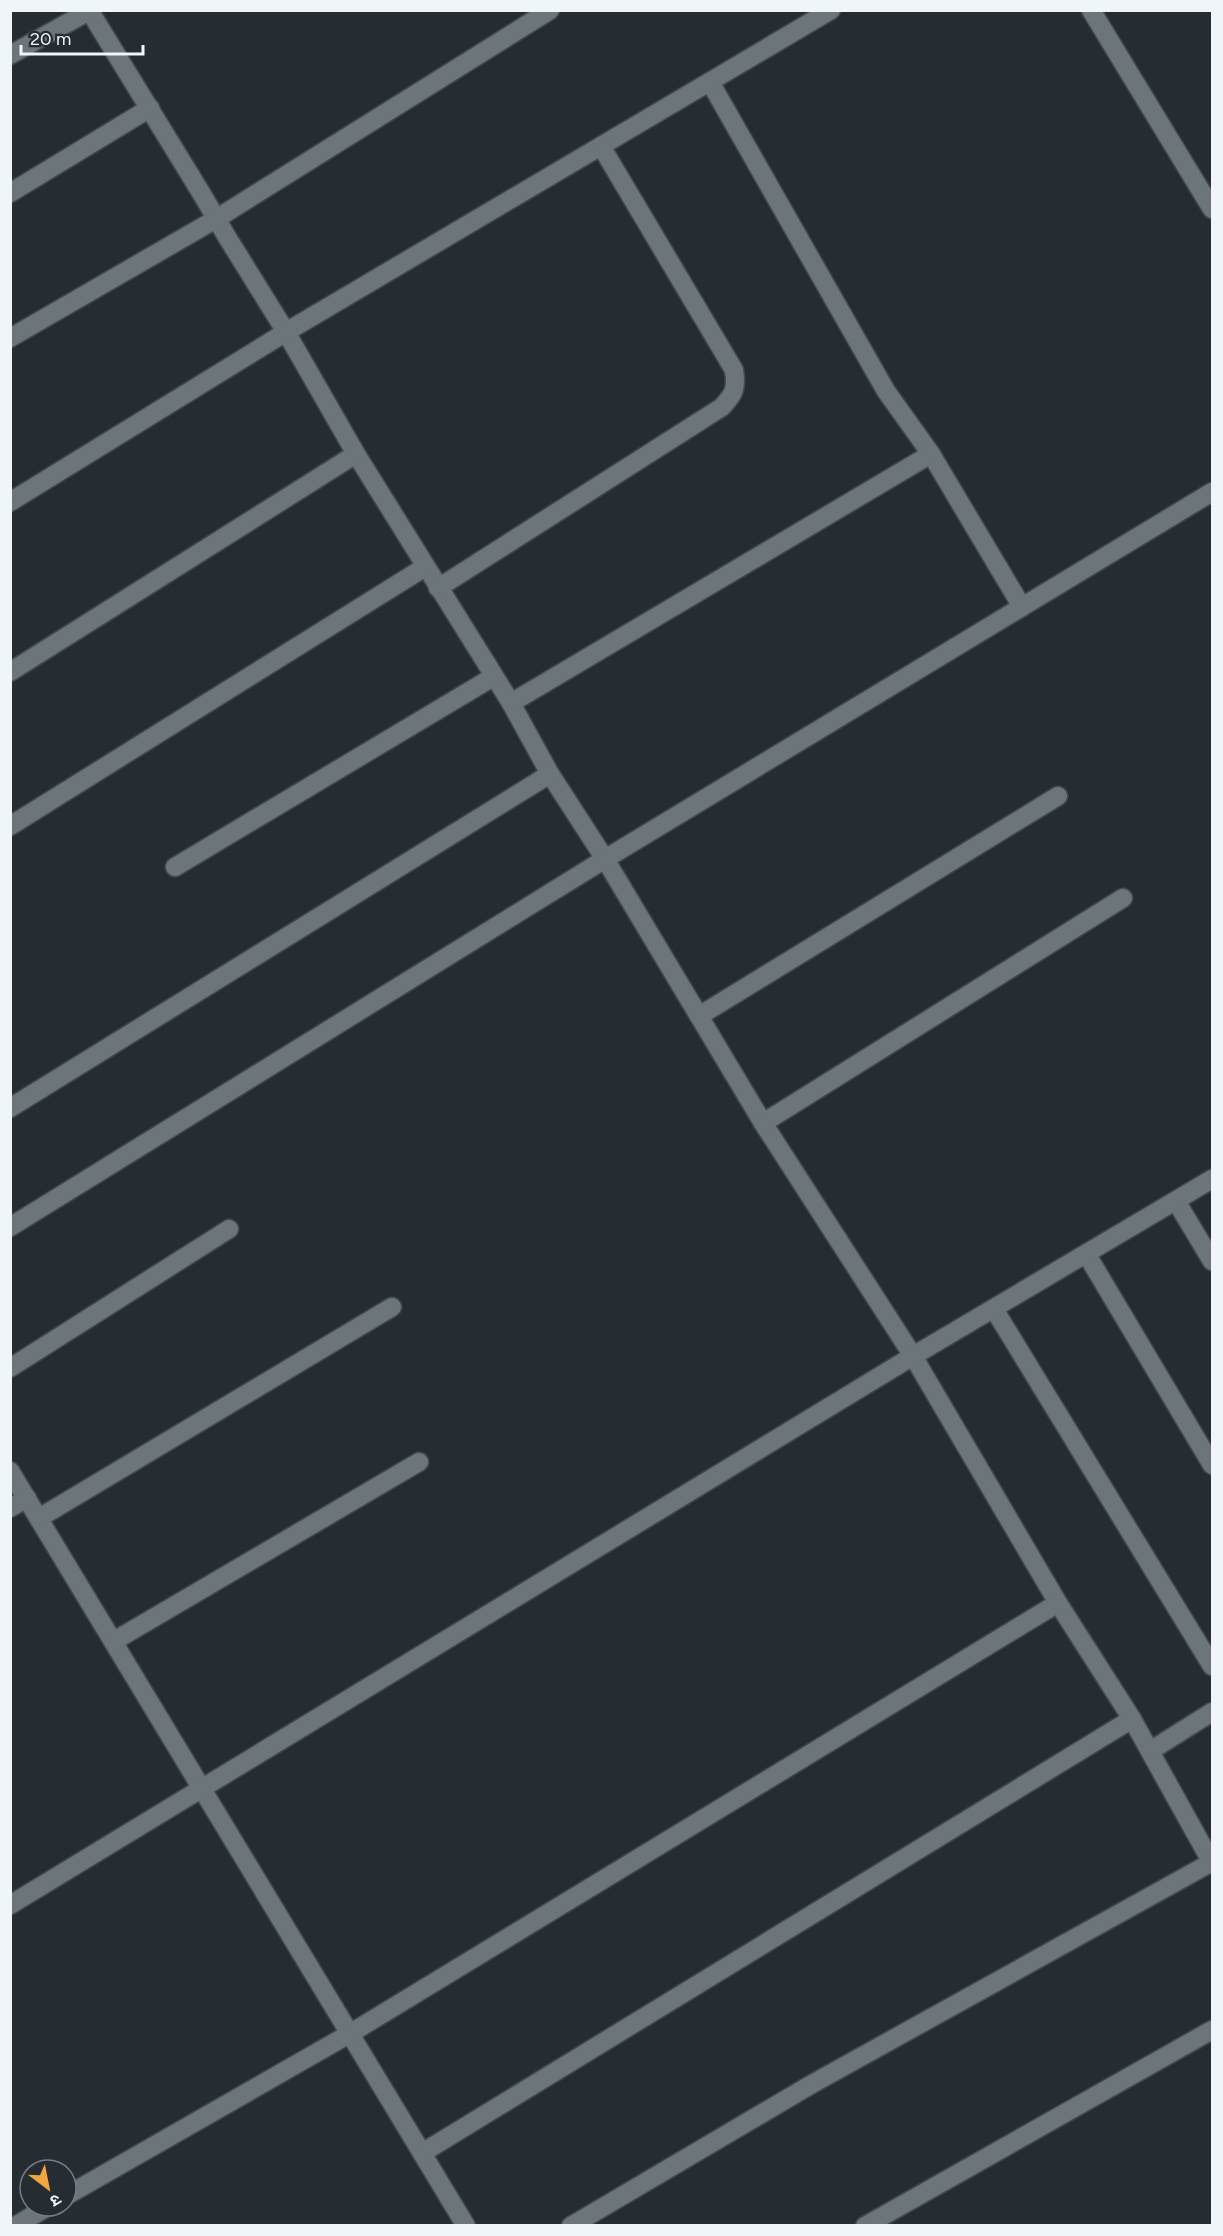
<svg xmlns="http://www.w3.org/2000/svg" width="1223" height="2236" font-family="Figtree,'Noto Sans Devanagari',sans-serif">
<rect width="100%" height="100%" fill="#252d32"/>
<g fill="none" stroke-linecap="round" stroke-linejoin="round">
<g stroke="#434b4f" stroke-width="21">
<g id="minor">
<path d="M 89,10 L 203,196 L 227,237 L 286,332 L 356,454 L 511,703 L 550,774 L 605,859 L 763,1123 L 913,1356 L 1058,1603 L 1132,1719 L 1212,1863"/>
<path d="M 10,55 L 89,11"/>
<path d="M 710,82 L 886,391 L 931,454 L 1022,607"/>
<path d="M 10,193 L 150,108"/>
<path d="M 10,338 L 216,219 L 550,10"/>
<path d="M 10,502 L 286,332 L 831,10"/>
<path d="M 438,588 L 722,407 C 734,394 737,389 734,370 L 601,146"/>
<path d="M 10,672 L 356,454"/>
<path d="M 511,703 L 931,454"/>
<path d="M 10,826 L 425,567"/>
<path d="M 175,867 L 493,677"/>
<path d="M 699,1016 L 1058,796"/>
<path d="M 10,1108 L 550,774"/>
<path d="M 763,1123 L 1123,898"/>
<path d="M 1176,1201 L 1212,1261"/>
<path d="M 10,1227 L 605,859 L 1212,492"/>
<path d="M 1087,1255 L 1212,1465"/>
<path d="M 994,1309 L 1212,1666"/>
<path d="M 10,1368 L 229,1229"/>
<path d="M 10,1471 L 466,2226"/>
<path d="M 10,1508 L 27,1498"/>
<path d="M 39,1518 L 392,1307"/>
<path d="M 114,1641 L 419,1462"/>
<path d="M 1150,1751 L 1212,1712"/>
<path d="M 10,1905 L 913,1356 L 1212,1179"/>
<path d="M 422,2153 L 1132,1719"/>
<path d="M 66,2196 L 351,2033 L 1058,1603"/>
<path d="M 15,2226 L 49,2206"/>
<path d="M 571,2226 L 812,2084 L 1212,1862"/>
<path d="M 865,2226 L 1212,2030"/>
</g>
</g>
<g stroke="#434b4f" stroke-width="21">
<path id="secondary" d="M 1091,10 L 1212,209"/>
</g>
<use href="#minor" stroke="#6b757a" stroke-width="18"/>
<use href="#secondary" stroke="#6b757a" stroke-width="18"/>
</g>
<rect width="1223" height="2236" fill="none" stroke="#eff5f8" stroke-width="24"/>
<g transform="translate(48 2188) rotate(148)"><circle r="28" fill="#252d32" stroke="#767d81" stroke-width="1.5"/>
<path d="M0-4.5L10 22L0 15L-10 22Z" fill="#f1a540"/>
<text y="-9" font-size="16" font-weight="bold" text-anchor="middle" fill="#eff5f8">उ</text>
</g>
<path d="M21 45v9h122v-9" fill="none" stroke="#eff5f8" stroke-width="3"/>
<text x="30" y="45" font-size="18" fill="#eff5f8" stroke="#252d32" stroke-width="4.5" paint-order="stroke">20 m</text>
</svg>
